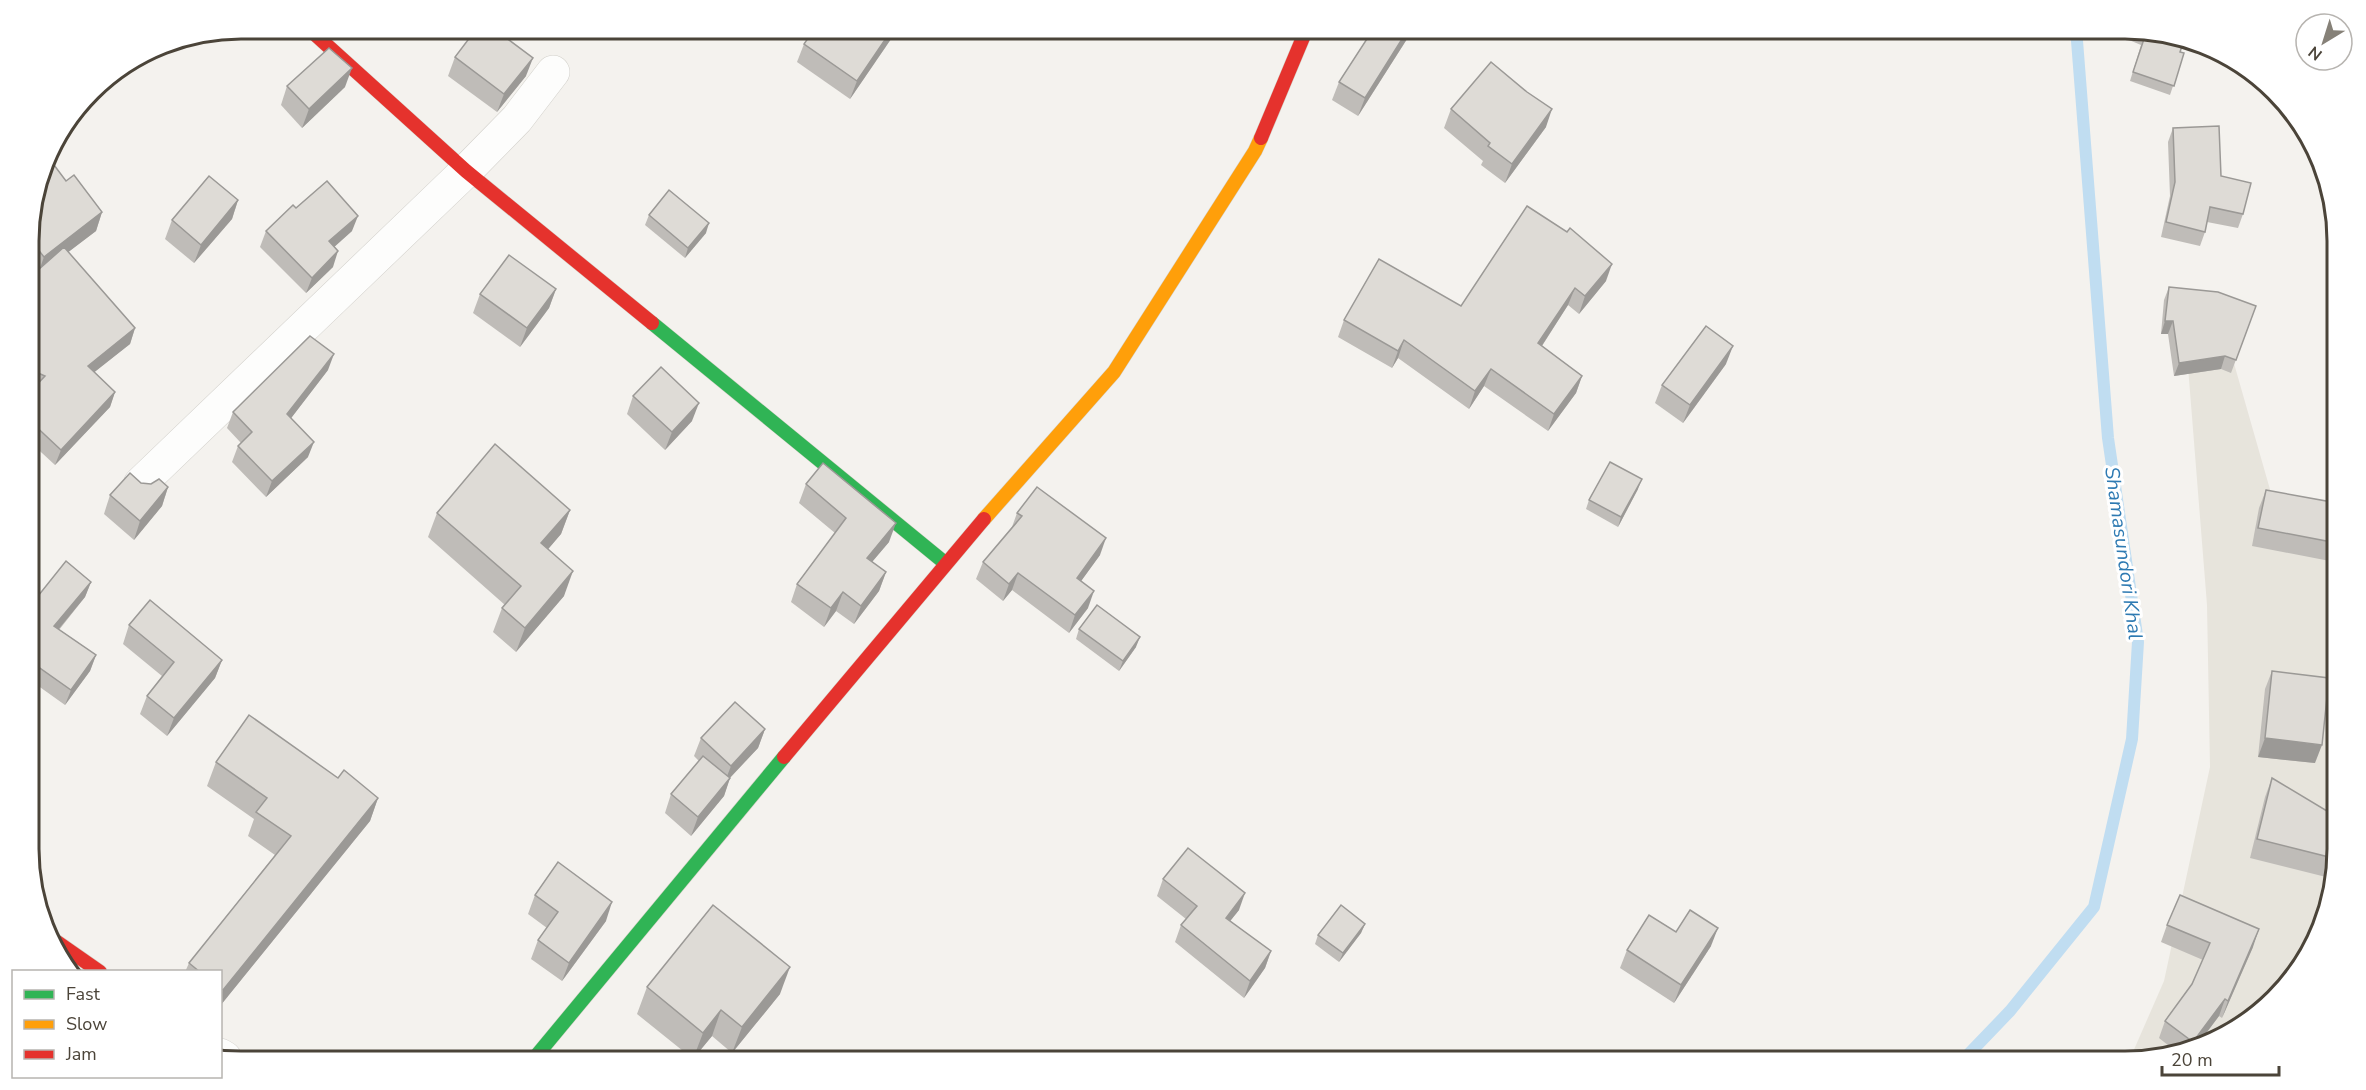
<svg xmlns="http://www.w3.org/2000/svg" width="2366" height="1090" font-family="'Nunito Sans',sans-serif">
<rect width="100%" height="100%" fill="#f4f2ee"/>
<path fill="#e7e4dc" d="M 2185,329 L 2231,353 L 2275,507 L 2337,538 L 2337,849 L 2321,930 L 2285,989 L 2243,1025 L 2138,1061 L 2129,1061 L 2164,981 L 2210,767 L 2207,605 Z"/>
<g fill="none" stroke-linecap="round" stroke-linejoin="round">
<path stroke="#c0ddf1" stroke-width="12" d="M 1962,1061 L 2010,1011 L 2094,907 L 2132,739 L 2138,642 L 2108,438 L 2076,28"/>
<g stroke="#d2d0cb" stroke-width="34">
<g id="street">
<path d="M 140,484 L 466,171 L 517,119 L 553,72"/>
<path d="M 220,1055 L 225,1058"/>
</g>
</g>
<g stroke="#d3cfc5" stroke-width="15">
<g id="fast">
<path d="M 652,323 L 945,563"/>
<path d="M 532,1061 L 784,757"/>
</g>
</g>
<g stroke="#d3cfc5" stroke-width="15">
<path id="slow" d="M 984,519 L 1114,372 L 1255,151 L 1261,138"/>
</g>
<g stroke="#d3cfc5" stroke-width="15">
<g id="jam">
<path d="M 308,28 L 466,171 L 652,323"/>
<path d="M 1261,138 L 1307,28"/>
<path d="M 784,757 L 984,519"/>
<path d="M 57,942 L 100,972"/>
</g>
</g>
<use href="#street" stroke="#fdfdfc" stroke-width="33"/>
<use href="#fast" stroke="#30b455" stroke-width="14"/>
<use href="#slow" stroke="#ff9f0a" stroke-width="14"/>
<use href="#jam" stroke="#e5322d" stroke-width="14"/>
</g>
<g fill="#bfbcb8">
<path d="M 385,28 L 399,28 L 393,35 Z"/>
<path d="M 815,28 L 895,28 L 891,39 L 850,99 L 797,62 L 804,44 Z"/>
<path d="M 1374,28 L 1411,28 L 1407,39 L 1358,116 L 1332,100 L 1339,82 Z"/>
<path d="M 2133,30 L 2184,53 L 2170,95 L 2130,81 L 2141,45 L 2129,40 Z"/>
<path d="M 455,57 L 526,76 L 497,112 L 448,76 Z"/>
<path d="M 287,86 L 345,87 L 302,128 L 281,105 Z"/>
<path d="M 1451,109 L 1546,127 L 1505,183 L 1481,165 L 1483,161 L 1444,128 Z"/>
<path d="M 2173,128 L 2221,176 L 2243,214 L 2238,228 L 2207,222 L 2205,232 L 2200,246 L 2161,237 L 2170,196 L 2168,142 Z"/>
<path d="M 66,181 L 102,212 L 96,231 L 68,252 L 135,328 L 130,344 L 94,372 L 115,392 L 110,407 L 55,465 L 29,441 L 29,393 L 33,388 L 29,387 L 29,278 L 35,273 L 29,266 L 29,227 Z"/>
<path d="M 238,200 L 232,219 L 194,263 L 165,239 L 172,220 Z"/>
<path d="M 649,215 L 706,233 L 685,258 L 645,225 Z"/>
<path d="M 266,231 L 352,231 L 334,247 L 333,267 L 306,293 L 260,247 Z"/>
<path d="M 1606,281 L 1579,314 L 1568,305 L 1542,346 L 1582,376 L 1576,393 L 1548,431 L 1484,386 L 1469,409 L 1398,358 L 1392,368 L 1338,337 L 1344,320 L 1461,306 Z"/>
<path d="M 2169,287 L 2256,306 L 2231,373 L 2221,369 L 2174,376 L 2168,334 L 2161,334 L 2164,300 Z"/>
<path d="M 556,289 L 549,308 L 520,347 L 473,313 L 480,294 Z"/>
<path d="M 1726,364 L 1683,423 L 1655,403 L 1662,385 Z"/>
<path d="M 328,370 L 291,418 L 308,457 L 266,497 L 232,462 L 238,446 L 241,443 L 227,428 L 233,412 Z"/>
<path d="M 633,396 L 692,421 L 665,450 L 627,414 Z"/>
<path d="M 141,483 L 168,487 L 162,506 L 134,540 L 104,514 L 110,495 Z"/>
<path d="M 806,484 L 889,542 L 872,562 L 886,572 L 879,591 L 854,624 L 836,611 L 824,627 L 791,602 L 797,584 L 835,533 L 799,503 Z"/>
<path d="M 1638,489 L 1618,527 L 1586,509 L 1589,500 Z"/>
<path d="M 2266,490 L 2337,503 L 2337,557 L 2335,562 L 2252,546 L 2259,508 Z"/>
<path d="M 570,510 L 561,534 L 548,549 L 564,596 L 516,652 L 493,632 L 502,608 L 505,605 L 428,537 L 437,513 Z"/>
<path d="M 1017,513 L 1100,555 L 1081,581 L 1088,608 L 1069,633 L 1012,590 L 1003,601 L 976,579 L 983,562 L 1012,527 Z"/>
<path d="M 91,582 L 85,597 L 59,630 L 96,655 L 90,671 L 65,705 L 30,680 L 30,606 Z"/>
<path d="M 129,625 L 222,660 L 215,678 L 167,736 L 140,714 L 147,696 L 162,676 L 123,644 Z"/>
<path d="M 1079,629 L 1136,647 L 1119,671 L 1076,639 Z"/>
<path d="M 2272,671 L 2315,763 L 2258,757 L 2265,689 Z"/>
<path d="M 765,729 L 758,748 L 730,778 L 724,796 L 691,836 L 665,813 L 671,794 L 699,761 L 694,756 L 701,738 Z"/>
<path d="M 216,762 L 338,778 L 378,798 L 370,821 L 220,1006 L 220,972 L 185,972 L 189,963 L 275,855 L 248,836 L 254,819 L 207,786 Z"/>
<path d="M 2272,778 L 2337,849 L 2326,877 L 2250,858 L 2265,797 Z"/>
<path d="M 1163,879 L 1239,910 L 1230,921 L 1271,951 L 1265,968 L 1244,998 L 1175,942 L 1181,925 L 1186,919 L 1157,896 Z"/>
<path d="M 535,895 L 606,921 L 562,981 L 531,959 L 538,940 L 547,928 L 528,914 Z"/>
<path d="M 1365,924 L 1361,933 L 1339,962 L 1315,944 L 1318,935 Z"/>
<path d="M 2167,925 L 2253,947 L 2222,1018 L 2219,1016 L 2201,1040 L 2173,1049 L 2159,1038 L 2165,1021 L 2192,984 L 2203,960 L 2161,942 Z"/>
<path d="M 1676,932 L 1711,946 L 1674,1003 L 1620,968 L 1627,950 Z"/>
<path d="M 647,987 L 780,994 L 732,1053 L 712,1036 L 693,1059 L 637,1014 Z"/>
</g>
<g fill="#9b9996">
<path d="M 396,28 L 399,28 L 393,35 Z"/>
<path d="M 893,28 L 895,28 L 891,39 L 850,99 L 857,81 Z"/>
<path d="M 1409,28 L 1411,28 L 1407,39 L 1358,116 L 1365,98 Z"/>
<path d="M 533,58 L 526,76 L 497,112 L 504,94 Z"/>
<path d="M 352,68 L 345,87 L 302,128 L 309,109 Z"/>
<path d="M 1552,109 L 1546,127 L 1505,183 L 1512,164 Z"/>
<path d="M 238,200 L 232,219 L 194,263 L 201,245 Z"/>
<path d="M 102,212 L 96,231 L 37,276 L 44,257 Z"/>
<path d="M 358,216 L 352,231 L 323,257 L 329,241 Z"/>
<path d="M 709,223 L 706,233 L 685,258 L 688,248 Z"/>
<path d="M 338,251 L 333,267 L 306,293 L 312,278 Z"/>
<path d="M 1612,264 L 1606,281 L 1579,314 L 1585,296 Z"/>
<path d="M 1575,288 L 1568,305 L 1532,361 L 1538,343 Z"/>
<path d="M 556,289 L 549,308 L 520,347 L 527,328 Z"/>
<path d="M 2165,321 L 2173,321 L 2168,334 L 2161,334 Z"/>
<path d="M 135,328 L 130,344 L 82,382 L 88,366 Z"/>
<path d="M 1404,340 L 1398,358 L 1392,368 L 1398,351 Z"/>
<path d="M 1733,346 L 1726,364 L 1683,423 L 1690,405 Z"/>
<path d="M 334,354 L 328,370 L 282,430 L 287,414 Z"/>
<path d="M 2225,356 L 2221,369 L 2174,376 L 2179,363 Z"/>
<path d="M 1491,369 L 1484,386 L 1469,409 L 1475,391 Z"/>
<path d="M 1582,376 L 1576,393 L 1548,431 L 1554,414 Z"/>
<path d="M 115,392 L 110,407 L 55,465 L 61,450 Z"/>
<path d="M 699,403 L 692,421 L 665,450 L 672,432 Z"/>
<path d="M 314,442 L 308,457 L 266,497 L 272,481 Z"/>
<path d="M 1642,479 L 1638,489 L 1618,527 L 1621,517 Z"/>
<path d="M 168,487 L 162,506 L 134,540 L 140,521 Z"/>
<path d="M 570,510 L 561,534 L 532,568 L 541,543 Z"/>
<path d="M 896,523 L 889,542 L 860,576 L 867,558 Z"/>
<path d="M 1106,538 L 1100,555 L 1071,595 L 1077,578 Z"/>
<path d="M 573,571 L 564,596 L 516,652 L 525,628 Z"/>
<path d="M 886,572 L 879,591 L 854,624 L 861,606 Z"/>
<path d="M 1018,573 L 1012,590 L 1003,601 L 1009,584 Z"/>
<path d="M 91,582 L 85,597 L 48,642 L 54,626 Z"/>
<path d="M 1094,591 L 1088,608 L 1069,633 L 1075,615 Z"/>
<path d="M 843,592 L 836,611 L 824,627 L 831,608 Z"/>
<path d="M 1140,637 L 1136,647 L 1119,671 L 1123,661 Z"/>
<path d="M 96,655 L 90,671 L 65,705 L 71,690 Z"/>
<path d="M 222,660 L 215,678 L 167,736 L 174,718 Z"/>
<path d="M 765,729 L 758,748 L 724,784 L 731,766 Z"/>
<path d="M 2265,738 L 2322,745 L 2315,763 L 2258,757 Z"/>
<path d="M 730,778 L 724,796 L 691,836 L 698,817 Z"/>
<path d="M 378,798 L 370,821 L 220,1006 L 220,996 L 223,990 Z"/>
<path d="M 2337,851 L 2335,862 L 2326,877 L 2333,858 Z"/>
<path d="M 1245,893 L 1239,910 L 1219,935 L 1226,918 Z"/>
<path d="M 612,902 L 606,921 L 562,981 L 569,963 Z"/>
<path d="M 1365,924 L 1361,933 L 1339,962 L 1343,953 Z"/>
<path d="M 1718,928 L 1711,946 L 1674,1003 L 1681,985 Z"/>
<path d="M 2259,929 L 2253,947 L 2222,1018 L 2228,1001 Z"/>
<path d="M 1271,951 L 1265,968 L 1244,998 L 1250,981 Z"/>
<path d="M 790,967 L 780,994 L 732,1053 L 742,1027 Z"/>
<path d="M 2225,999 L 2219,1016 L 2201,1040 L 2193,1042 Z"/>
<path d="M 721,1010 L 712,1036 L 693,1059 L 703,1033 Z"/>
</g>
<g fill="#dedbd6" stroke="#9b9996" stroke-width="1.5">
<path d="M 477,28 L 493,28 L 533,58 L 504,94 L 455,57 Z"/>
<path d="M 815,28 L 893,28 L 857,81 L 804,44 Z"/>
<path d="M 1374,28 L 1409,28 L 1365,98 L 1339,82 Z"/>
<path d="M 2133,30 L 2184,40 L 2180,52 L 2184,53 L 2174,86 L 2133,72 L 2145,36 Z"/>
<path d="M 329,48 L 352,68 L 309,109 L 287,86 Z"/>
<path d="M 1491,62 L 1527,92 L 1552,109 L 1512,164 L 1488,146 L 1490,143 L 1451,109 Z"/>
<path d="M 2219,126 L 2221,176 L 2251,183 L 2243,214 L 2210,207 L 2205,232 L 2166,222 L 2175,182 L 2173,128 Z"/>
<path d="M 48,157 L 66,181 L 74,175 L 102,212 L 44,257 L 29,238 L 29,227 Z"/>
<path d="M 209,176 L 238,200 L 201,245 L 172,220 Z"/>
<path d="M 327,181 L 358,216 L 329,241 L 338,251 L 312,278 L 266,231 L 293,205 L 296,208 Z"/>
<path d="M 669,190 L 709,223 L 688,248 L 649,215 Z"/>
<path d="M 1527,206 L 1567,232 L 1570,228 L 1612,264 L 1585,296 L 1575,288 L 1538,343 L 1582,376 L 1554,414 L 1491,369 L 1475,391 L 1404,340 L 1398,351 L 1344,320 L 1379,259 L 1461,306 Z"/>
<path d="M 64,247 L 135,328 L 88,366 L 115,392 L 61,450 L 29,420 L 29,393 L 45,376 L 29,369 L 29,278 Z"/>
<path d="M 509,255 L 556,289 L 527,328 L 480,294 Z"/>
<path d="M 2169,287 L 2218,292 L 2256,306 L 2236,360 L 2225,356 L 2179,363 L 2173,321 L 2165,321 Z"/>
<path d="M 1706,326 L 1733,346 L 1690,405 L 1662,385 Z"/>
<path d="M 310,336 L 334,354 L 287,414 L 314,442 L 272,481 L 238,446 L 252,432 L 233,412 Z"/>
<path d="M 661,367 L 699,403 L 672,432 L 633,396 Z"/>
<path d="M 495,444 L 570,510 L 541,543 L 573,571 L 525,628 L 502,608 L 521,586 L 437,513 Z"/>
<path d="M 1610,462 L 1642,479 L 1621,517 L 1589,500 Z"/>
<path d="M 823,463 L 896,523 L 867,558 L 886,572 L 861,606 L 843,592 L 831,608 L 797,584 L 846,518 L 806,484 Z"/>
<path d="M 130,473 L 141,483 L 151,484 L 159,479 L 168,487 L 140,521 L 110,495 Z"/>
<path d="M 1037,487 L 1106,538 L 1077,578 L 1094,591 L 1075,615 L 1018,573 L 1009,584 L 983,562 L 1022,516 L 1017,513 Z"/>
<path d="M 2266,490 L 2337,503 L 2337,543 L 2258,528 Z"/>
<path d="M 66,561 L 91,582 L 54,626 L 96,655 L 71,690 L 30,661 L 30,606 Z"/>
<path d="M 150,600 L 222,660 L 174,718 L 147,696 L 174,662 L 129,625 Z"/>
<path d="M 1097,605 L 1140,637 L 1123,661 L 1079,629 Z"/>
<path d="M 2272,671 L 2329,678 L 2322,745 L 2265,738 Z"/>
<path d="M 735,702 L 765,729 L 731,766 L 701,738 Z"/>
<path d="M 249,715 L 338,778 L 344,770 L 378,798 L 223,990 L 220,988 L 220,972 L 200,972 L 189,963 L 291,836 L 256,812 L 267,798 L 216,762 Z"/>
<path d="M 703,756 L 730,778 L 698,817 L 671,794 Z"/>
<path d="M 2272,778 L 2337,817 L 2337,849 L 2333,858 L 2257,839 Z"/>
<path d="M 1188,848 L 1245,893 L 1226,918 L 1271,951 L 1250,981 L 1181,925 L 1197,906 L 1163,879 Z"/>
<path d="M 558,862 L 612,902 L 569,963 L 538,940 L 558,912 L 535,895 Z"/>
<path d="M 2180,895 L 2259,929 L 2228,1001 L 2225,999 L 2193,1042 L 2165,1021 L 2192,984 L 2210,943 L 2167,925 Z"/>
<path d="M 713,905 L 790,967 L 742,1027 L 721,1010 L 703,1033 L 647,987 Z"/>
<path d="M 1341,905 L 1365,924 L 1343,953 L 1318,935 Z"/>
<path d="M 1690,910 L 1718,928 L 1681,985 L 1627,950 L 1649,915 L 1676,932 Z"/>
<path d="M 1777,1055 L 1787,1061 L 1773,1061 Z"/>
</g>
<g text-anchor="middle" stroke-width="6" stroke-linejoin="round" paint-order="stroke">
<g font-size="20" font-style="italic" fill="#2e7ab2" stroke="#fff">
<text transform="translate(2124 553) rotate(82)" y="7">Shamasundori Khal</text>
</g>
</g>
<path d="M0 0H2366V1090H0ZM241 39H2125A202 202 0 0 1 2327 241V849A202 202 0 0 1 2125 1051H241A202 202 0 0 1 39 849V241A202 202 0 0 1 241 39Z" fill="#fff" fill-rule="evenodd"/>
<path fill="none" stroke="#4b4439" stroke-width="3" d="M241 39H2125A202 202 0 0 1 2327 241V849A202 202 0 0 1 2125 1051H241A202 202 0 0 1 39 849V241A202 202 0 0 1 241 39Z"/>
<rect x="12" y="970" width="210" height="108" fill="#ffffff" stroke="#b7b4b0" stroke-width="1.5"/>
<rect x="24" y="990" width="30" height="9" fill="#30b455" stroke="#b7b4b0" stroke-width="1.5"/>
<text x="66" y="1000" font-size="18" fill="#4b4439">Fast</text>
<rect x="24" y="1020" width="30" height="9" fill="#ff9f0a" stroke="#b7b4b0" stroke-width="1.5"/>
<text x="66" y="1030" font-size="18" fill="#4b4439">Slow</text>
<rect x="24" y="1050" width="30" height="9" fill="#e5322d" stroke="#b7b4b0" stroke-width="1.5"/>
<text x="66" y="1060" font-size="18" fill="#4b4439">Jam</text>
<g transform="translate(2324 42) rotate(218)"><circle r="28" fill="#ffffff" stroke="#b7b4b0" stroke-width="1.5"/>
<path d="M0-4.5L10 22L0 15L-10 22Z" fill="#868178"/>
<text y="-9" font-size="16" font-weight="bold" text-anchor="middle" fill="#4b4439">N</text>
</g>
<path d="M2162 1066v9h117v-9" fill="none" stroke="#4b4439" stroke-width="3"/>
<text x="2171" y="1066" font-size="18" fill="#4b4439" stroke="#ffffff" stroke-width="4.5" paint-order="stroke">20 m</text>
</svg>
